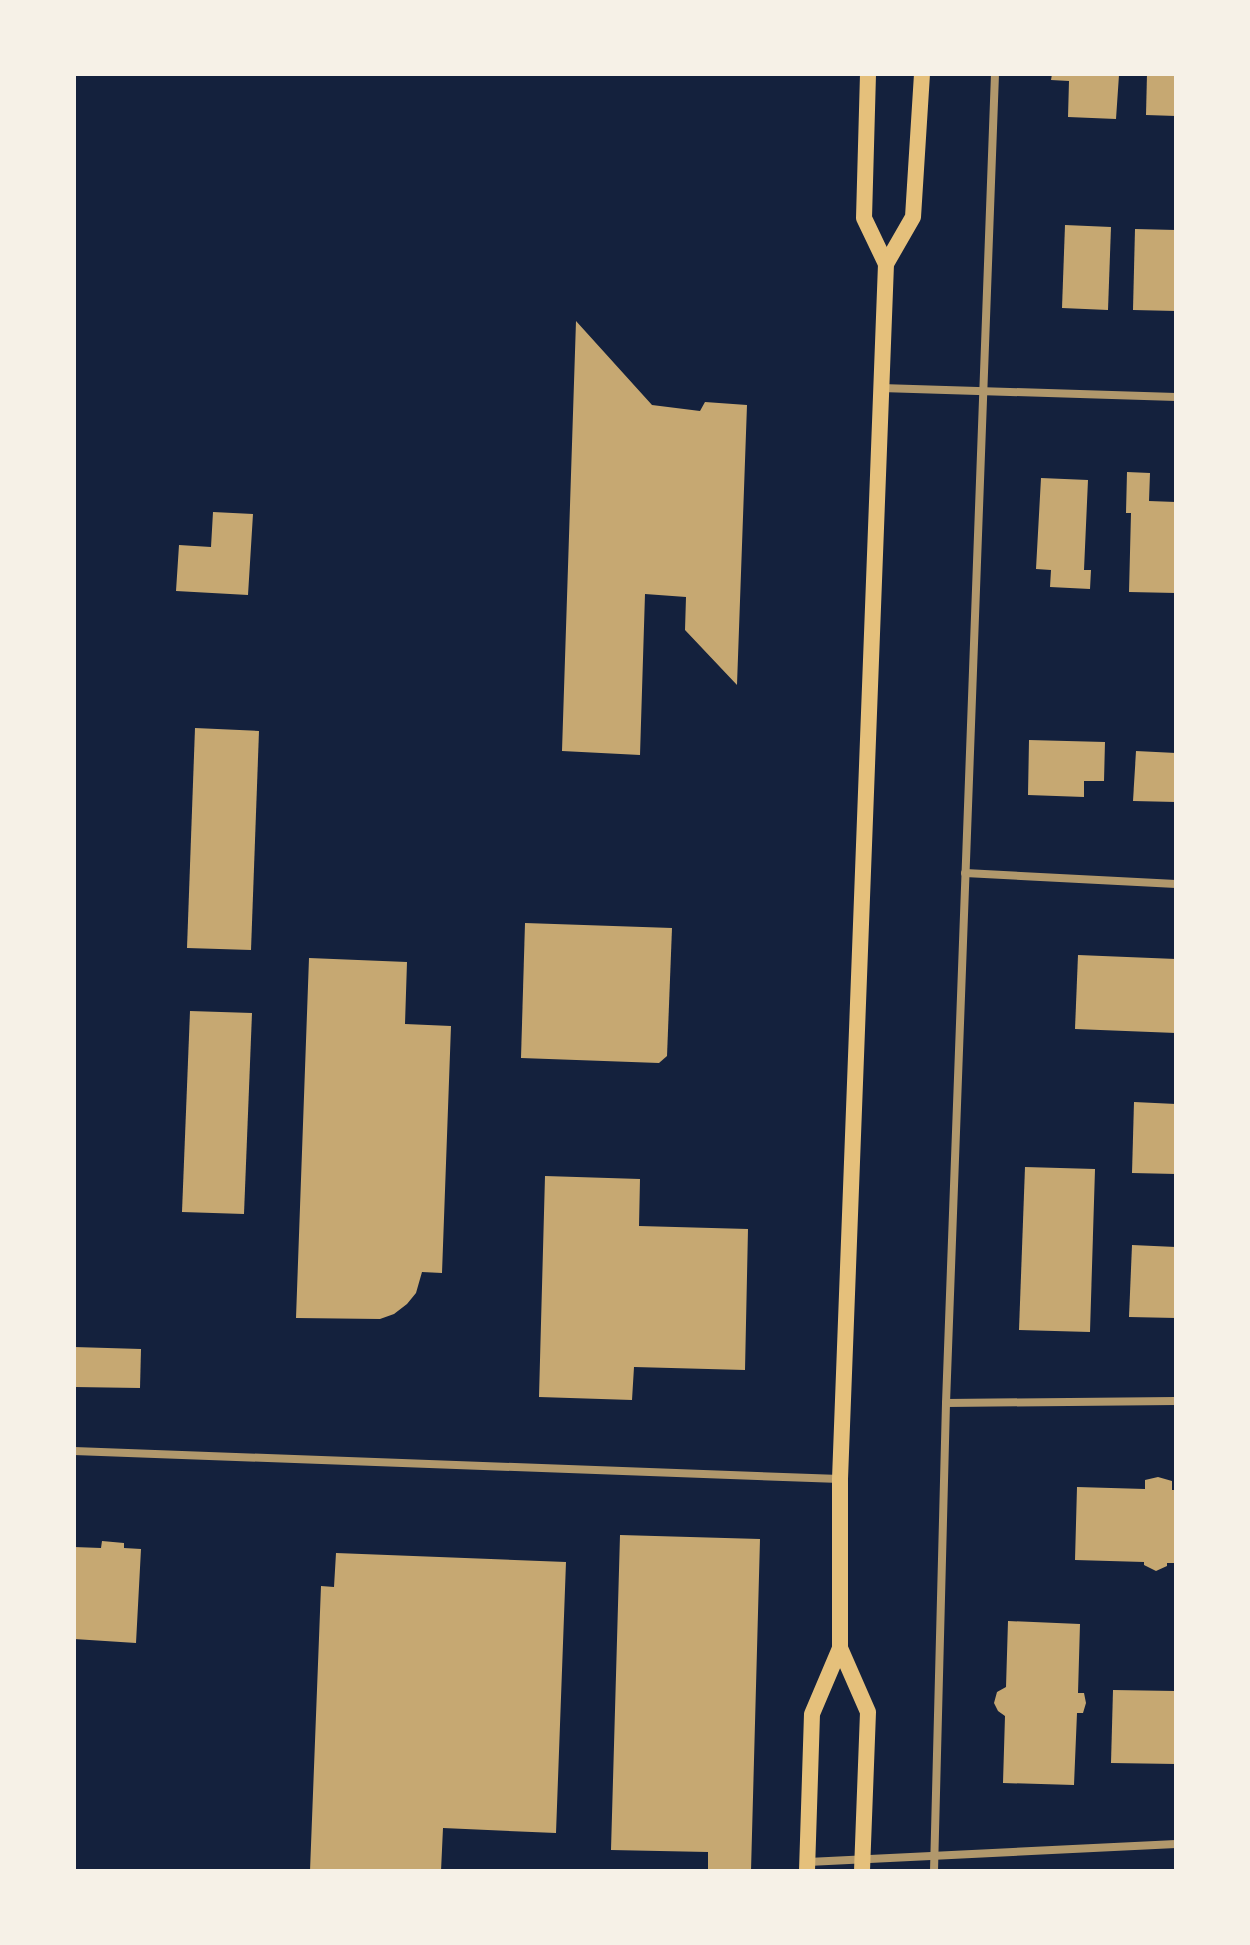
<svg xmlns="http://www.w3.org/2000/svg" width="1250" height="1945" font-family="Montserrat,sans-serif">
<rect width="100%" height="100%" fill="#14213d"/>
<g fill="#c6a872">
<path d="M 1052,74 L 1119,75 L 1116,119 L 1068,117 L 1069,81 L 1051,80 Z"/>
<path d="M 1147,74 L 1176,74 L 1176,116 L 1146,115 Z"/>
<path d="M 1065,225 L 1111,227 L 1108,310 L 1062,308 Z"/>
<path d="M 1135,229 L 1176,230 L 1176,311 L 1133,310 Z"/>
<path d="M 576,321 L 652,405 L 700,411 L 705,402 L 747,405 L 737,685 L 685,630 L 686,597 L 645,594 L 640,755 L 562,751 Z"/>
<path d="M 1127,472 L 1150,473 L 1149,501 L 1176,502 L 1176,593 L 1129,592 L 1131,513 L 1126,513 Z"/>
<path d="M 1041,478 L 1088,480 L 1084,570 L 1091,570 L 1090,589 L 1050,587 L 1051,570 L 1036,569 Z"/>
<path d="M 213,512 L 253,514 L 248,595 L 176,591 L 179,545 L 211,547 Z"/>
<path d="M 195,728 L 259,731 L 251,950 L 187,948 Z"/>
<path d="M 1029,740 L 1105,742 L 1104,781 L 1084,781 L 1084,797 L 1028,795 Z"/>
<path d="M 1136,751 L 1176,753 L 1176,802 L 1133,801 Z"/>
<path d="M 525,923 L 672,928 L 667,1056 L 659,1063 L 521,1058 Z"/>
<path d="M 1078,955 L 1176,959 L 1176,1033 L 1075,1029 Z"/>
<path d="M 309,958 L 407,962 L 405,1024 L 451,1026 L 442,1273 L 422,1272 L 416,1293 L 407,1304 L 394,1314 L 380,1319 L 296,1318 Z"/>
<path d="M 190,1011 L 252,1013 L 244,1214 L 182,1212 Z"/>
<path d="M 1134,1102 L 1176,1104 L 1176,1174 L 1132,1173 Z"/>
<path d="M 1025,1167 L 1095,1169 L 1090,1332 L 1019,1330 Z"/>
<path d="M 545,1176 L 640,1179 L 639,1226 L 748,1229 L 745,1370 L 634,1367 L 632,1400 L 539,1397 Z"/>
<path d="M 1132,1245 L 1176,1247 L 1176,1318 L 1129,1317 Z"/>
<path d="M 74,1347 L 141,1349 L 140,1388 L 74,1387 Z"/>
<path d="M 1158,1477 L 1172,1481 L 1172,1490 L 1176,1490 L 1176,1563 L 1167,1563 L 1167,1566 L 1156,1571 L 1144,1565 L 1144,1562 L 1075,1560 L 1077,1487 L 1145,1489 L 1145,1480 Z"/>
<path d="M 620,1535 L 760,1539 L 751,1871 L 708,1871 L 708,1852 L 611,1850 Z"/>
<path d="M 102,1541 L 124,1543 L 124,1548 L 141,1549 L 136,1643 L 74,1639 L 74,1547 L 101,1548 Z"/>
<path d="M 336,1553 L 566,1562 L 556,1833 L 443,1828 L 441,1871 L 310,1871 L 321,1586 L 334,1587 Z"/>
<path d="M 1008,1621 L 1080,1624 L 1078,1693 L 1084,1693 L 1086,1703 L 1083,1713 L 1077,1713 L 1074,1785 L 1003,1783 L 1005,1716 L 998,1711 L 994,1703 L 997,1692 L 1006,1687 Z"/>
<path d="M 1113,1690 L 1176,1691 L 1176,1764 L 1111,1763 Z"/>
</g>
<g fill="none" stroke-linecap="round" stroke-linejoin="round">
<g stroke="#b1986c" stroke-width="8">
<path d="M 881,388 L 1176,397"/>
<path d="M 965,873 L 1176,884"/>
<path d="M 946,1403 L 1176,1401"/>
<path d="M 74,1451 L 840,1479"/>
<path d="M 808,1862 L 1176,1844"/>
<path d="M 934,1871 L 946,1403 L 995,74"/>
</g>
<g stroke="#e5c07b" stroke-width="16">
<path d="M 868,74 L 864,218 L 886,264"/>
<path d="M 840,1648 L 868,1712 L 862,1871"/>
<path d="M 807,1871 L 812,1714 L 840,1648 L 840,1479 L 886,264 L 913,217 L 922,74"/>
</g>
</g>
<rect width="1250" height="1945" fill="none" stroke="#f6f1e7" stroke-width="152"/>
</svg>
